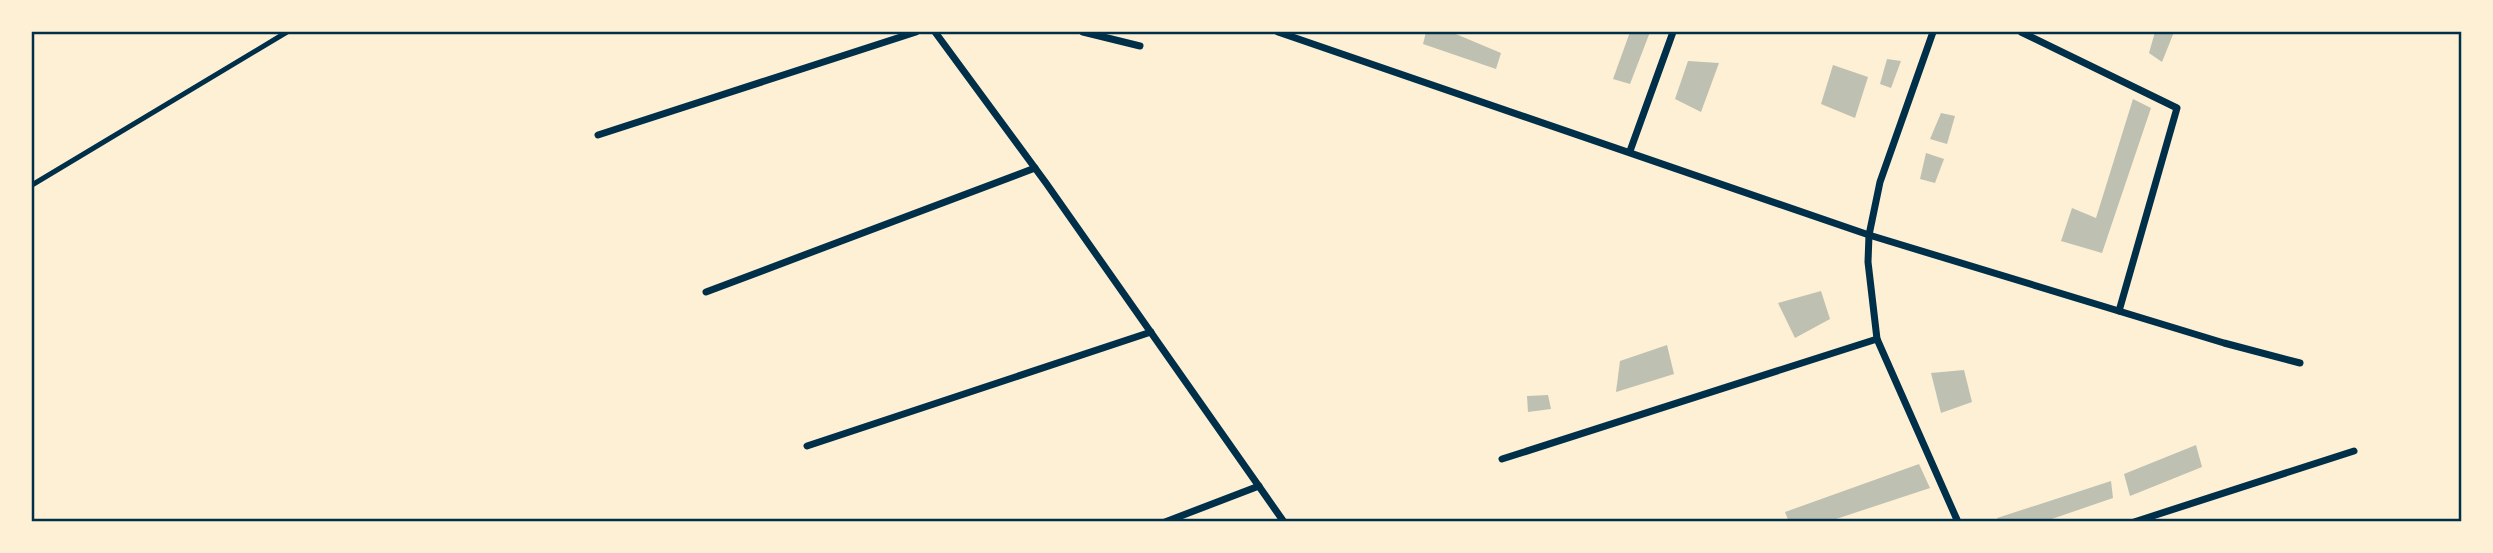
<svg xmlns="http://www.w3.org/2000/svg" width="2493" height="553" font-family="Signika,sans-serif">
	<rect width="100%" height="100%" fill="#fdf0d5"/>
	<g fill="#bec0b2">
		<path d="M 1426,32 L 1451,32 L 1501,53 L 1496,69 L 1423,44 Z"/>
		<path d="M 1630,32 L 1650,32 L 1630,84 L 1613,79 Z"/>
		<path d="M 2155,32 L 2174,32 L 2162,62 L 2149,53 Z"/>
		<path d="M 1887,59 L 1901,61 L 1891,88 L 1880,84 Z"/>
		<path d="M 1688,61 L 1719,63 L 1701,112 L 1675,99 Z"/>
		<path d="M 1833,65 L 1868,77 L 1855,118 L 1821,104 Z"/>
		<path d="M 2133,99 L 2151,108 L 2102,253 L 2061,241 L 2072,208 L 2096,218 Z"/>
		<path d="M 1941,113 L 1955,116 L 1947,144 L 1930,139 Z"/>
		<path d="M 1926,153 L 1944,159 L 1935,183 L 1920,179 Z"/>
		<path d="M 1821,291 L 1830,319 L 1795,338 L 1778,303 Z"/>
		<path d="M 1667,345 L 1674,374 L 1616,392 L 1620,361 Z"/>
		<path d="M 1964,370 L 1972,402 L 1941,413 L 1931,373 Z"/>
		<path d="M 1548,395 L 1551,409 L 1528,412 L 1527,396 Z"/>
		<path d="M 2196,445 L 2202,467 L 2130,496 L 2124,474 Z"/>
		<path d="M 1919,464 L 1930,488 L 1827,522 L 1789,522 L 1785,512 Z"/>
		<path d="M 2111,481 L 2113,498 L 2043,522 L 1999,522 L 1997,518 Z"/>
	</g>
	<g fill="none" stroke-linecap="round" stroke-linejoin="round">
		<path stroke="#003049" stroke-width="5" d="M 32,185 L 287,32"/>
		<g stroke="#003049" stroke-width="7">
			<path d="M 935,32 L 1046,183 L 1284,522"/>
			<path d="M 1083,32 L 1140,46"/>
			<path d="M 1278,32 L 1869,235 L 2224,343 L 2300,363"/>
			<path d="M 1933,32 L 1880,182 L 1869,235 L 1868,262 L 1877,339 L 1958,522"/>
			<path d="M 2021,32 L 2177,108 L 2119,311"/>
			<path d="M 598,135 L 916,32"/>
			<path d="M 1630,151 L 1673,32"/>
			<path d="M 706,292 L 1035,168"/>
			<path d="M 807,446 L 1151,332"/>
			<path d="M 1502,459 L 1877,339"/>
			<path d="M 1165,522 L 1259,486"/>
			<path d="M 2134,522 L 2354,451"/>
		</g>
	</g>
	<rect width="2493" height="553" fill="none" stroke="#fdf0d5" stroke-width="66"/>
	<rect x="33" y="33" width="2427" height="487" fill="none" stroke="#003049" stroke-width="2.5"/>
</svg>
